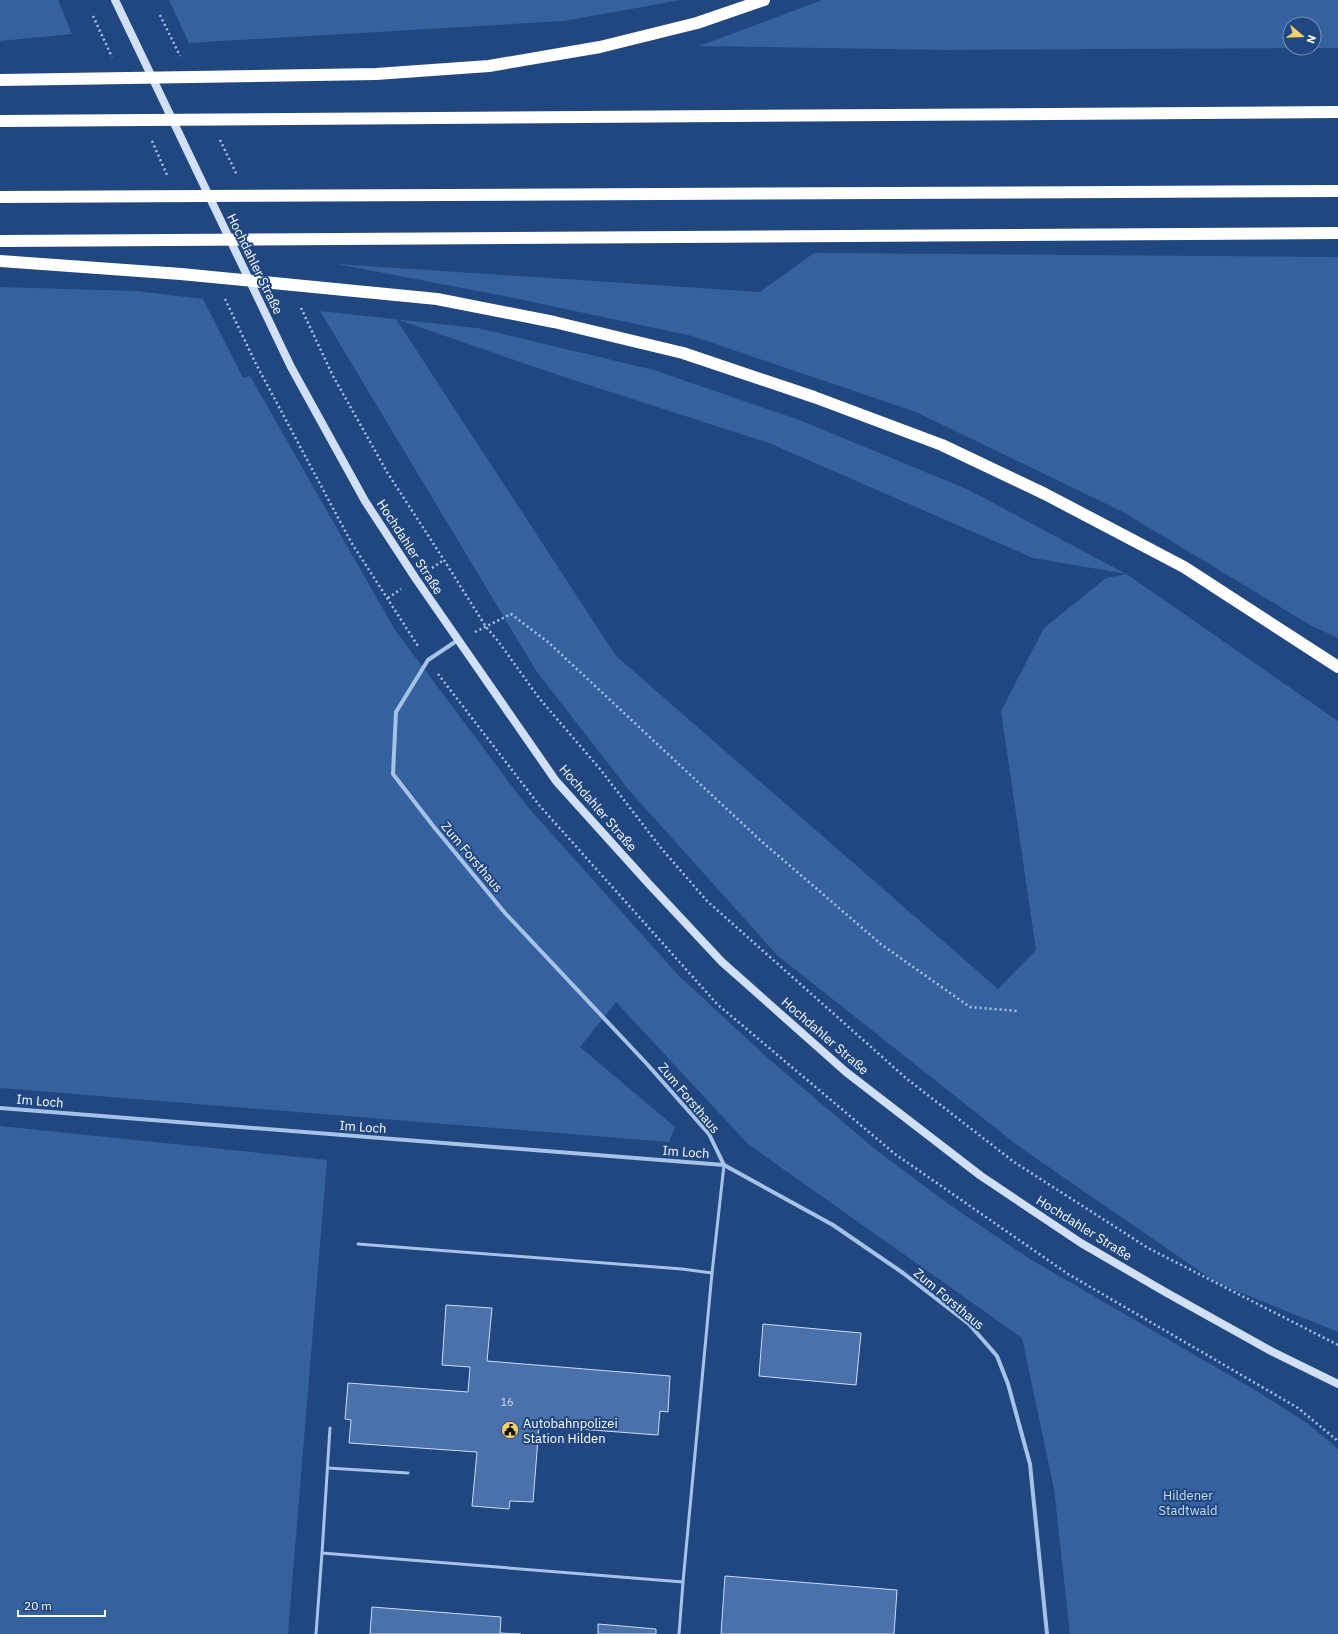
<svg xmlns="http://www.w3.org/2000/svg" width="1338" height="1634" font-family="'IBM Plex Sans',sans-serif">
	<rect width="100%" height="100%" fill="#214780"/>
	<g fill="#35619e" fill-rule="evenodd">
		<path d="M 0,0 L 58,0 L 72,34 L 0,41 Z"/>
		<path d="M 169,0 L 681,0 L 564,21 L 189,43 Z"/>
		<path d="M 822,0 L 1338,0 L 1338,48 L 1314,48 L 1314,24 L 1290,24 L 1290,48 L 1302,48 L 947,50 L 699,46 Z"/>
		<path d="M 814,253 L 1338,257 L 1338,638 L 1310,625 L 1123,512 L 916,412 L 692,336 L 504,296 L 337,264 L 760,292 Z"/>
		<path d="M 0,287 L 136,291 L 203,299 L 243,378 L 250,376 L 395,630 L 526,805 L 679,976 L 770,1060 L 876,1150 L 950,1205 L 1030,1259 L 1260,1393 L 1307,1423 L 1338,1449 L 1338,1634 L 1070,1634 L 1054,1489 L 1022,1338 L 748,1144 L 616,1002 L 580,1047 L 675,1127 L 669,1142 L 0,1088 Z"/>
		<path d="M 320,311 L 477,328 L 654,370 L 802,421 L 969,490 L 1128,575 L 1338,721 L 1338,1332 L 1217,1283 L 1021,1148 L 778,956 L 628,789 L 537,672 ZM 396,319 L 558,375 L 769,443 L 1033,558 L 1127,574 L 1106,578 L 1044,628 L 1001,711 L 1036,950 L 998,989 L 616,656 Z"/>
		<path d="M 0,1126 L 327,1160 L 288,1634 L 0,1634 Z"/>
	</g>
	<g fill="#4a71a9" stroke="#cbddf6">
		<path d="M 446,1305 L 492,1308 L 487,1361 L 670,1376 L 668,1412 L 660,1411 L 658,1435 L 539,1426 L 533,1502 L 510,1501 L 509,1509 L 472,1506 L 477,1452 L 349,1443 L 351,1420 L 345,1419 L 348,1383 L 468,1392 L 470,1367 L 442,1365 Z"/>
		<path d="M 763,1324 L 861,1333 L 856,1385 L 759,1376 Z"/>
		<path d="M 725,1576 L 897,1590 L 894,1634 L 721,1634 Z"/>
		<path d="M 372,1607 L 501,1617 L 500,1633 L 521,1634 L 370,1634 Z"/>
		<path d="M 598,1624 L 656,1629 L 656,1634 L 598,1634 Z"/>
	</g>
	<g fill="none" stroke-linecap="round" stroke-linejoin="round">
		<g stroke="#a7c2e7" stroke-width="2.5" stroke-dasharray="2 3" stroke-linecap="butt">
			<path d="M 160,15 L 180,56"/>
			<path d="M 93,16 L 112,57"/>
			<path d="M 220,140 L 237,175"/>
			<path d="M 152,141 L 167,175"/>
			<path d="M 225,299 L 256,364 L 351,542 L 418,646"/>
			<path d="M 301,308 L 333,376 L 387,472 L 444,560 L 486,627 L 498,641 L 539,698 L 600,769 L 661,848 L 707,901 L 907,1079 L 1014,1162 L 1148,1248 L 1338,1345"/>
			<path d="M 432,568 L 444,560"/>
			<path d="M 388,598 L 401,589"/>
			<path d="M 475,632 L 511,614 L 548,642 L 760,840 L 882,945 L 970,1007 L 1018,1011"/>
			<path d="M 438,674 L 539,805 L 717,1004 L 895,1154 L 1068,1274 L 1298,1408 L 1338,1441"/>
		</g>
		<g stroke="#a7c2e7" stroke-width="3">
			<path d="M 358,1244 L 682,1269 L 712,1273 L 724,1165"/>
			<path d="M 330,1428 L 322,1553 L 683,1582 L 712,1273"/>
			<path d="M 328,1468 L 408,1473"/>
			<path d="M 316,1634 L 322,1553"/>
			<path d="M 679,1634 L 683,1582"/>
		</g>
		<g stroke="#a7c2e7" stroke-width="4">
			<path d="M 458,640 L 428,660 L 396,712 L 393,774 L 434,827 L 505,913 L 647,1064 L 709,1134 L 724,1165 L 833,1225 L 903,1273 L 969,1324 L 997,1356 L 1008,1384 L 1030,1464 L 1047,1634"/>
			<path d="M 0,1108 L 724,1165"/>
		</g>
		<path stroke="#d1e0f6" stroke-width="8" d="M 115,0 L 291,367 L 365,501 L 416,579 L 556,781 L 648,883 L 722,962 L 846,1072 L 981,1176 L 1081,1243 L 1167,1293 L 1271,1351 L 1338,1384"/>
		<g stroke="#fff" stroke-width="12">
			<path d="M 0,80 L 376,74 L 489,66 L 600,47 L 697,23 L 764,0"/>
			<path d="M 0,121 L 1338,112"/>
			<path d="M 0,197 L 1338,191"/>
			<path d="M 0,241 L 1338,233"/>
			<path d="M 0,261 L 181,274 L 437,299 L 554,322 L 683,353 L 814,397 L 942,445 L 1045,494 L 1184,567 L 1338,667"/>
		</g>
	</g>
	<defs>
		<symbol id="civic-disc" viewBox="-11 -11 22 22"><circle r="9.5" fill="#f4d069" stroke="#214780"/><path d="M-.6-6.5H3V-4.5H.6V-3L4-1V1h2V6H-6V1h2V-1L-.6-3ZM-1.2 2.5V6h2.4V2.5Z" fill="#111"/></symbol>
	</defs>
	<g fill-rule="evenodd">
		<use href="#civic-disc" x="500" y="1420" width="20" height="20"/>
	</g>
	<g text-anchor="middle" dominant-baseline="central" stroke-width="4" stroke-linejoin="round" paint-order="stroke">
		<g font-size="11" fill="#d2dcea">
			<text x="507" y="1402">16</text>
		</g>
		<g font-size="13" fill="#fff" stroke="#214780">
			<text transform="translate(255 264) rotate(64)">Hochdahler Straße</text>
			<text transform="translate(410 547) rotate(57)">Hochdahler Straße</text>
			<text transform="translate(598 808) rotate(49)">Hochdahler Straße</text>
			<text transform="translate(472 857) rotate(50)">Zum Forsthaus</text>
			<text transform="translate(825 1036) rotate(41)">Hochdahler Straße</text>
			<text transform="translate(689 1098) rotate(50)">Zum Forsthaus</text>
			<text transform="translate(40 1101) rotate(5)">Im Loch</text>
			<text transform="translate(363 1127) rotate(4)">Im Loch</text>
			<text transform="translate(686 1152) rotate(4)">Im Loch</text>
			<text transform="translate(1084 1228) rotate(32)">Hochdahler Straße</text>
			<text transform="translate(949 1299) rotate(40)">Zum Forsthaus</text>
		</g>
		<g font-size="13" fill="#fff" stroke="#214780" text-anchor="start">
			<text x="523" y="1423">Autobahnpolizei<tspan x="523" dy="15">Station Hilden</tspan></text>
		</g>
		<g font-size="13" fill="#cbddf6" stroke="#214780">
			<text x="1188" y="1495">Hildener<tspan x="1188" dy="15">Stadtwald</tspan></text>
		</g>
	</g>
	<g transform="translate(1302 36) rotate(109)"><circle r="19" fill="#214780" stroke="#7a91b3"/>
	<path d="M0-3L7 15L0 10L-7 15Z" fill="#f4d069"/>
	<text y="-6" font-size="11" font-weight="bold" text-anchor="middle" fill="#ffffff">N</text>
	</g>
	<path d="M18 1610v6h87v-6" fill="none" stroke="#ffffff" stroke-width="2"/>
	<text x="24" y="1610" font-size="12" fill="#ffffff" stroke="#214780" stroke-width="3" paint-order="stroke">20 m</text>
</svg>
